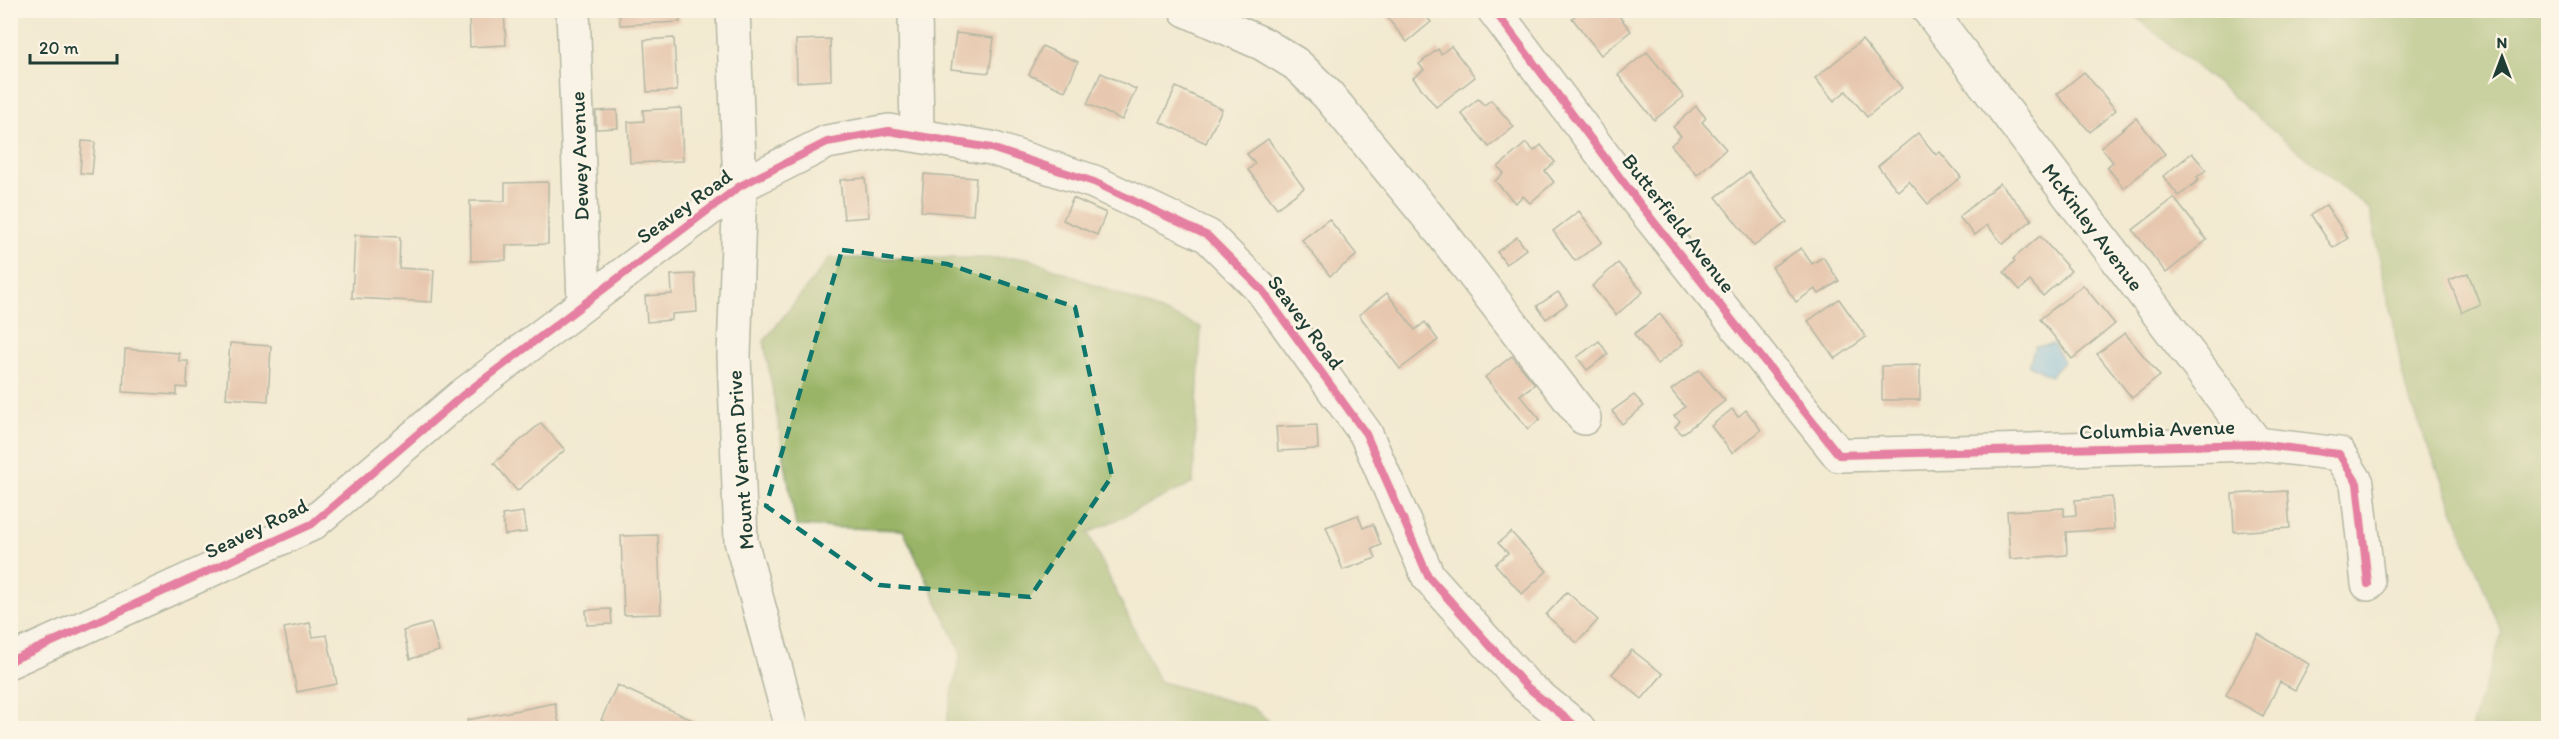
<svg xmlns="http://www.w3.org/2000/svg" width="2559" height="739" font-family="Itim,sans-serif">
	<rect width="100%" height="100%" fill="#fcf5e5"/>
	<filter id="ink" filterUnits="userSpaceOnUse"><feTurbulence type="fractalNoise" baseFrequency=".0167" numOctaves="2"/><feDisplacementMap in="SourceGraphic" scale="12" xChannelSelector="R" yChannelSelector="G"/><feConvolveMatrix kernelMatrix="1 2 1 2 8 2 1 2 1" color-interpolation-filters="sRGB"/></filter>
	<filter id="wash" filterUnits="userSpaceOnUse"><feTurbulence type="fractalNoise" baseFrequency=".008" numOctaves="4" result="noise"/><feDisplacementMap in="SourceGraphic" scale="24" xChannelSelector="R" yChannelSelector="G"/><feGaussianBlur stdDeviation="1.35" result="paint"/><feColorMatrix in="noise" values="0 0 0 0 0 0 0 0 0 0 0 0 0 0 0 0 0 1.4 0 .05"/><feComposite in="paint" operator="in"/></filter>
	<g filter="url(#wash)">
		<rect width="100%" height="100%" fill="#f3ead1"/>
		<g fill="#99b466" stroke="#5c784d" stroke-width="1.5">
			<path d="M 2129,11 L 2548,11 L 2548,728 L 2471,728 L 2502,634 L 2406,389 L 2370,210 Z"/>
			<path d="M 830,258 L 1027,258 L 1201,327 L 1193,483 L 1088,533 L 1159,681 L 1253,708 L 1277,728 L 945,728 L 961,652 L 903,530 L 796,526 L 764,341 Z"/>
		</g>
		<path fill="#6bb4e3" stroke="#45788c" stroke-width="1.5" d="M 2054,344 L 2063,362 L 2050,376 L 2029,365 L 2035,346 Z"/>
		<g id="blocks">
			<g fill="#d99d84">
				<path d="M 469,10 L 504,10 L 506,45 L 470,47 Z"/>
				<path d="M 619,10 L 679,10 L 680,22 L 620,25 Z"/>
				<path d="M 791,10 L 829,10 L 829,14 L 792,14 Z"/>
				<path d="M 1391,10 L 1421,10 L 1431,22 L 1407,42 L 1385,15 Z"/>
				<path d="M 1582,10 L 1614,10 L 1631,31 L 1601,55 L 1572,18 Z"/>
				<path d="M 956,33 L 994,38 L 989,73 L 951,69 Z"/>
				<path d="M 674,38 L 677,91 L 647,92 L 644,40 Z"/>
				<path d="M 830,39 L 831,80 L 797,82 L 796,40 Z"/>
				<path d="M 1862,40 L 1902,88 L 1867,117 L 1846,91 L 1834,101 L 1815,78 Z"/>
				<path d="M 1042,46 L 1078,62 L 1065,91 L 1029,75 Z"/>
				<path d="M 1451,46 L 1475,77 L 1436,107 L 1413,78 L 1424,70 L 1419,64 L 1438,49 L 1441,54 Z"/>
				<path d="M 1647,52 L 1684,97 L 1654,120 L 1618,75 Z"/>
				<path d="M 2084,72 L 2116,110 L 2090,132 L 2057,94 Z"/>
				<path d="M 1101,73 L 1136,89 L 1122,120 L 1087,104 Z"/>
				<path d="M 1176,87 L 1222,109 L 1206,143 L 1160,122 Z"/>
				<path d="M 1478,99 L 1484,105 L 1491,100 L 1514,127 L 1489,147 L 1461,113 Z"/>
				<path d="M 1696,106 L 1706,118 L 1702,122 L 1726,149 L 1697,175 L 1671,145 L 1681,136 L 1673,127 Z"/>
				<path d="M 681,108 L 683,161 L 630,163 L 628,122 L 644,121 L 643,110 Z"/>
				<path d="M 617,110 L 618,128 L 596,129 L 596,111 Z"/>
				<path d="M 2136,118 L 2165,154 L 2124,188 L 2107,167 L 2113,162 L 2101,147 Z"/>
				<path d="M 1918,133 L 1936,155 L 1940,152 L 1961,177 L 1928,204 L 1909,181 L 1898,191 L 1878,166 Z"/>
				<path d="M 1268,139 L 1304,188 L 1277,208 L 1248,170 L 1255,164 L 1247,154 Z"/>
				<path d="M 82,141 L 95,142 L 92,174 L 80,173 Z"/>
				<path d="M 1526,143 L 1534,151 L 1541,145 L 1555,162 L 1545,171 L 1554,182 L 1530,203 L 1523,196 L 1515,203 L 1495,181 L 1504,173 L 1498,167 Z"/>
				<path d="M 2192,153 L 2206,170 L 2197,177 L 2199,180 L 2179,196 L 2163,176 Z"/>
				<path d="M 1749,172 L 1787,222 L 1754,246 L 1716,197 Z"/>
				<path d="M 924,174 L 976,178 L 973,215 L 921,211 Z"/>
				<path d="M 865,178 L 869,217 L 844,219 L 840,180 Z"/>
				<path d="M 548,182 L 548,244 L 506,245 L 506,260 L 471,261 L 470,201 L 505,201 L 505,183 Z"/>
				<path d="M 2000,183 L 2032,220 L 2003,244 L 1987,225 L 1975,235 L 1959,217 Z"/>
				<path d="M 1073,198 L 1106,213 L 1097,235 L 1063,220 Z"/>
				<path d="M 2174,198 L 2207,240 L 2166,273 L 2133,230 Z"/>
				<path d="M 2326,205 L 2348,238 L 2333,248 L 2311,215 Z"/>
				<path d="M 1579,211 L 1602,242 L 1575,261 L 1553,231 Z"/>
				<path d="M 1329,219 L 1357,255 L 1330,276 L 1302,240 Z"/>
				<path d="M 355,235 L 400,237 L 399,268 L 434,270 L 432,302 L 352,298 Z"/>
				<path d="M 2040,236 L 2071,271 L 2043,296 L 2030,281 L 2020,290 L 2004,272 L 2015,261 L 2013,259 Z"/>
				<path d="M 1517,237 L 1526,249 L 1506,264 L 1497,252 Z"/>
				<path d="M 1801,248 L 1812,264 L 1823,257 L 1839,281 L 1819,294 L 1815,289 L 1796,302 L 1772,267 Z"/>
				<path d="M 1618,263 L 1643,292 L 1616,315 L 1592,286 Z"/>
				<path d="M 2468,273 L 2480,304 L 2462,312 L 2449,280 Z"/>
				<path d="M 695,274 L 697,312 L 672,314 L 672,320 L 647,322 L 645,296 L 672,294 L 671,275 Z"/>
				<path d="M 2083,285 L 2115,324 L 2072,359 L 2040,319 Z"/>
				<path d="M 1558,292 L 1567,304 L 1546,319 L 1537,306 Z"/>
				<path d="M 1387,293 L 1415,330 L 1425,322 L 1438,340 L 1400,369 L 1359,315 Z"/>
				<path d="M 1839,299 L 1866,337 L 1835,359 L 1808,321 Z"/>
				<path d="M 1660,314 L 1683,344 L 1657,364 L 1634,334 Z"/>
				<path d="M 2125,333 L 2160,376 L 2132,398 L 2097,354 Z"/>
				<path d="M 1599,341 L 1608,354 L 1587,370 L 1577,357 Z"/>
				<path d="M 230,343 L 271,346 L 268,401 L 226,398 Z"/>
				<path d="M 125,349 L 179,353 L 179,361 L 188,361 L 187,388 L 177,387 L 177,395 L 123,392 Z"/>
				<path d="M 1512,356 L 1535,384 L 1520,395 L 1540,419 L 1528,429 L 1485,377 Z"/>
				<path d="M 1920,365 L 1920,400 L 1882,400 L 1882,366 Z"/>
				<path d="M 1699,370 L 1725,401 L 1682,434 L 1675,427 L 1680,421 L 1674,416 L 1685,407 L 1671,390 Z"/>
				<path d="M 1634,395 L 1644,406 L 1622,424 L 1612,411 Z"/>
				<path d="M 1732,409 L 1738,417 L 1746,410 L 1761,430 L 1732,453 L 1711,426 Z"/>
				<path d="M 541,423 L 565,450 L 517,491 L 494,463 Z"/>
				<path d="M 1317,425 L 1318,449 L 1278,451 L 1276,427 Z"/>
				<path d="M 2287,491 L 2290,528 L 2234,532 L 2232,494 Z"/>
				<path d="M 2112,497 L 2114,529 L 2066,532 L 2067,555 L 2010,559 L 2007,511 L 2064,508 L 2064,516 L 2076,515 L 2075,500 Z"/>
				<path d="M 523,512 L 526,532 L 505,535 L 502,515 Z"/>
				<path d="M 1358,515 L 1363,528 L 1373,524 L 1381,545 L 1372,549 L 1376,558 L 1343,570 L 1326,527 Z"/>
				<path d="M 1511,532 L 1547,571 L 1522,594 L 1495,564 L 1508,553 L 1498,543 Z"/>
				<path d="M 658,535 L 661,614 L 624,615 L 621,536 Z"/>
				<path d="M 1567,592 L 1598,620 L 1577,643 L 1546,615 Z"/>
				<path d="M 611,609 L 612,624 L 587,625 L 586,610 Z"/>
				<path d="M 310,623 L 313,637 L 327,635 L 337,684 L 297,692 L 284,628 Z"/>
				<path d="M 431,623 L 439,651 L 410,659 L 403,631 Z"/>
				<path d="M 2258,634 L 2309,664 L 2295,690 L 2280,682 L 2263,716 L 2226,695 Z"/>
				<path d="M 1632,650 L 1663,674 L 1642,699 L 1612,674 Z"/>
				<path d="M 617,685 L 697,722 L 694,728 L 619,728 L 601,720 Z"/>
				<path d="M 555,703 L 560,728 L 469,728 L 467,720 Z"/>
			</g>
		</g>
	</g>
	<g filter="url(#ink)">
		<use href="#blocks" fill-opacity="0" stroke="#697a6b" stroke-width="1.5"/>
		<g fill="none" stroke-linecap="round" stroke-linejoin="round">
			<defs>
				<g id="street">
					<path d="M 573,10 L 584,302"/>
					<path d="M 733,10 L 740,186 L 734,356 L 741,541 L 792,728"/>
					<path d="M 915,10 L 917,135"/>
					<path d="M 1186,10 L 1263,44 L 1296,64 L 1328,95 L 1441,232 L 1584,418"/>
					<path d="M 1494,10 L 1639,203 L 1839,455 L 2257,444 L 2339,454 L 2357,483 L 2368,584"/>
					<path d="M 1929,10 L 2257,444"/>
					<path d="M 10,661 L 312,524 L 462,396 L 740,186 L 827,142 L 889,131 L 991,148 L 1094,182 L 1208,236 L 1262,290 L 1366,434 L 1428,576 L 1526,686 L 1578,728"/>
				</g>
			</defs>
			<use href="#street" stroke="#697a6b" stroke-width="36"/>
			<use href="#street" stroke="#fff" stroke-width="33"/>
			<defs>
				<g id="cycleway">
					<path d="M 1494,10 L 1639,203 L 1839,455 L 2257,444 L 2339,454 L 2357,483 L 2368,584"/>
					<path d="M 10,661 L 312,524 L 462,396 L 740,186 L 827,142 L 889,131 L 991,148 L 1094,182 L 1208,236 L 1262,290 L 1366,434 L 1428,576 L 1526,686 L 1578,728"/>
				</g>
			</defs>
			<use href="#cycleway" stroke="#fcf5e5" stroke-width="11"/>
			<use href="#cycleway" stroke="#d6006c" stroke-width="8"/>
		</g>
	</g>
	<path d="M0 0H2559V739H0ZM 842,250 L 947,264 L 1075,307 L 1112,476 L 1030,597 L 879,585 L 766,506 Z" fill="#f3ead1" fill-opacity=".55" fill-rule="evenodd"/>
	<path fill="none" stroke="#0f766e" stroke-width="4.5" stroke-dasharray="12 8" stroke-linejoin="round" d="M 842,250 L 947,264 L 1075,307 L 1112,476 L 1030,597 L 879,585 L 766,506 Z"/>
	<g text-anchor="middle" dominant-baseline="central" stroke-width="5" stroke-linejoin="round" paint-order="stroke">
		<g font-size="21" fill="#1f3d34" stroke="#fcf5e5">
			<text transform="translate(579 156) rotate(-92)">Dewey Avenue</text>
			<text transform="translate(684 206) rotate(-36)">Seavey Road</text>
			<text transform="translate(1679 223) rotate(52)">Butterfield Avenue</text>
			<text transform="translate(2093 227) rotate(53)">McKinley Avenue</text>
			<text transform="translate(1306 322) rotate(53)">Seavey Road</text>
			<text transform="translate(2157 429) rotate(-2)">Columbia Avenue</text>
			<text transform="translate(740 460) rotate(-94)">Mount Vernon Drive</text>
			<text transform="translate(256 528) rotate(-26)">Seavey Road</text>
		</g>
	</g>
	<rect width="2559" height="739" fill="none" stroke="#fcf5e5" stroke-width="36"/>
	<g transform="translate(2502 57)" stroke="#fcf5e5" stroke-width="4.5" paint-order="stroke">
	<path d="M0-4.5L10 22L0 15L-10 22Z" fill="#1f3d34"/>
	<text y="-9" font-size="16" font-weight="bold" text-anchor="middle" fill="#1f3d34">N</text>
	</g>
	<path d="M30 54v9h87v-9" fill="none" stroke="#1f3d34" stroke-width="3"/>
	<text x="39" y="54" font-size="18" fill="#1f3d34" stroke="#fcf5e5" stroke-width="4.5" paint-order="stroke">20 m</text>
</svg>
